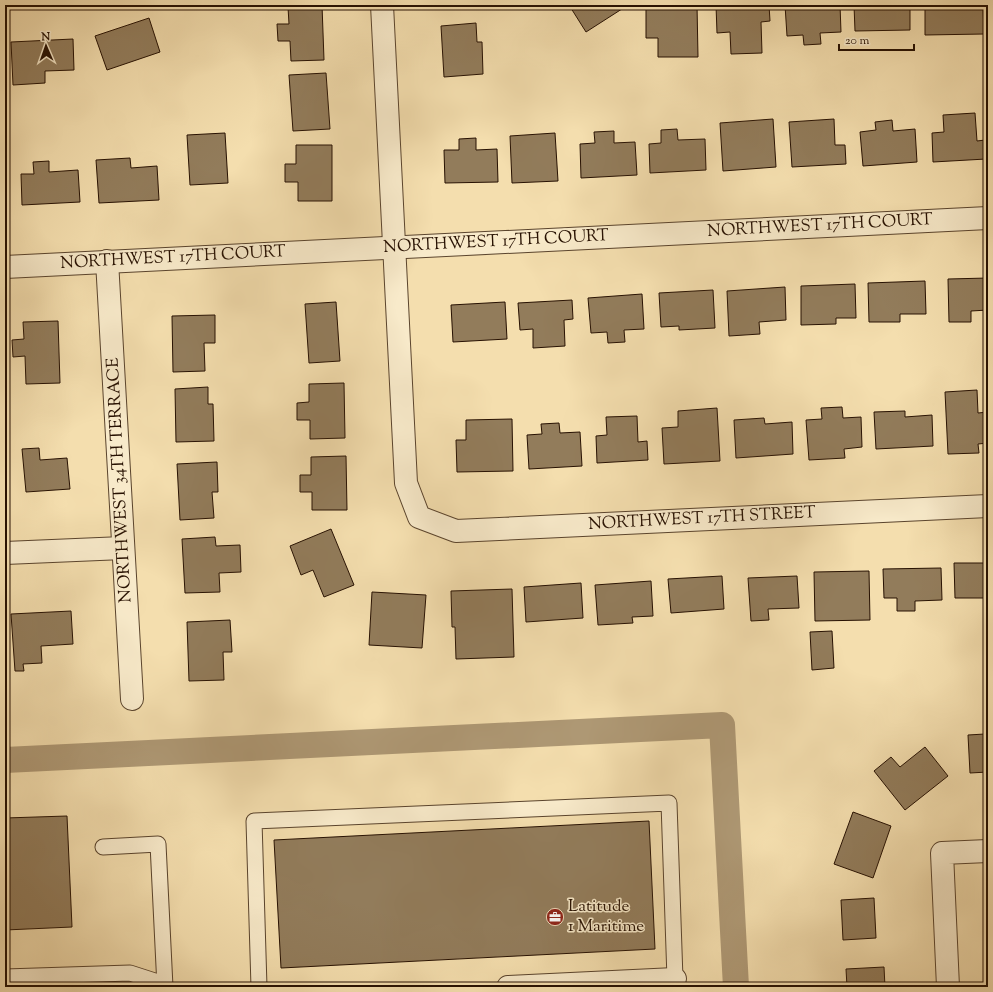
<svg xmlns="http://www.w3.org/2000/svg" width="993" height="992" font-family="'Sorts Mill Goudy',serif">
	<rect width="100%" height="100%" fill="#f4deae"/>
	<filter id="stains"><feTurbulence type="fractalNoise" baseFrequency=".005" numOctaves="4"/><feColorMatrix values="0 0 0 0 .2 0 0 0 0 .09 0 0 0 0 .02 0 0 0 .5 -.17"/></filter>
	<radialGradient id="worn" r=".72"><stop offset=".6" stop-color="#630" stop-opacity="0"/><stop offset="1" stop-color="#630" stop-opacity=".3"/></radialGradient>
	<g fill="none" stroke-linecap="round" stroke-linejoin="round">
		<path stroke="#ae9874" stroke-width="26" d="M 5,760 L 722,725 L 736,987"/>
	</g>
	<g fill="#927c5b" stroke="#271102">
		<path d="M 322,5 L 324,60 L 291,61 L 290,41 L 278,41 L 277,24 L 289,24 L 288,7 Z"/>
		<path d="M 569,5 L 624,5 L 625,7 L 586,32 Z"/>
		<path d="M 697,5 L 698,57 L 658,57 L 658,38 L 646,38 L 646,6 Z"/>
		<path d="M 716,5 L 769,5 L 770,21 L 761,22 L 762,53 L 731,54 L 730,32 L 717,33 Z"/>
		<path d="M 785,5 L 840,5 L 841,32 L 820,33 L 821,44 L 804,45 L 803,35 L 787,36 Z"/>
		<path d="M 854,5 L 910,5 L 910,30 L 855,31 Z"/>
		<path d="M 925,5 L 983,5 L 984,34 L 925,35 Z"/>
		<path d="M 149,18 L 160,52 L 107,70 L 95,36 Z"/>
		<path d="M 476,23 L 477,42 L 482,42 L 483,74 L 444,77 L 441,26 Z"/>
		<path d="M 73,39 L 74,70 L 45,71 L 45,83 L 13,85 L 11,42 Z"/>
		<path d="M 326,73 L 330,129 L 293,131 L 289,75 Z"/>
		<path d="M 975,113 L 977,141 L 985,140 L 986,159 L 933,162 L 932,133 L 944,132 L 943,115 Z"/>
		<path d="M 773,119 L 776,167 L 723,171 L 720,123 Z"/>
		<path d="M 834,119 L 835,145 L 845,145 L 846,164 L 792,167 L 789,122 Z"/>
		<path d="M 892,120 L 893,131 L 915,129 L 917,162 L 863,166 L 860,132 L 876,130 L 875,122 Z"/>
		<path d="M 677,129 L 678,140 L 705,139 L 706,170 L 650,173 L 649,144 L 661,143 L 661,130 Z"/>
		<path d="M 614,131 L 614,143 L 635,142 L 637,175 L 581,178 L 580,144 L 595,143 L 594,132 Z"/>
		<path d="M 225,133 L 228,183 L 190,185 L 187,135 Z"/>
		<path d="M 555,133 L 558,181 L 512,183 L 510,136 Z"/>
		<path d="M 476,138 L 476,150 L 497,149 L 498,182 L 445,183 L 444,150 L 459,150 L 459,139 Z"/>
		<path d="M 296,145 L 332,145 L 332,201 L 298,201 L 298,182 L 285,182 L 285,164 L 296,164 Z"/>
		<path d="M 130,158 L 131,168 L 157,166 L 159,200 L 99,203 L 96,160 Z"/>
		<path d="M 49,161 L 49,172 L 78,170 L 80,202 L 22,205 L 21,174 L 34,174 L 33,162 Z"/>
		<path d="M 988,278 L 988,310 L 971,311 L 971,322 L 949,322 L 948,279 Z"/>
		<path d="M 925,281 L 926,314 L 900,314 L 900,322 L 869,322 L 868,283 Z"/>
		<path d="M 855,284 L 856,318 L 836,318 L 836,324 L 801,325 L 801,286 Z"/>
		<path d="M 785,287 L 786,320 L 759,322 L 760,334 L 729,336 L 727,291 Z"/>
		<path d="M 713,290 L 715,328 L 679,330 L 679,326 L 661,327 L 659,293 Z"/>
		<path d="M 642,294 L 644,329 L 624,330 L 625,342 L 608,343 L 607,332 L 591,333 L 588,298 Z"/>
		<path d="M 572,300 L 573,319 L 564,320 L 565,346 L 533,348 L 533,329 L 520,330 L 518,303 Z"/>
		<path d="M 336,302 L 340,361 L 309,363 L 305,304 Z"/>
		<path d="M 505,302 L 507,339 L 453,342 L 451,305 Z"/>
		<path d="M 215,315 L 215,343 L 204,343 L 205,371 L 173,372 L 172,316 Z"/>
		<path d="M 58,321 L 60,383 L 26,384 L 25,356 L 13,357 L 12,340 L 24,339 L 23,322 Z"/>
		<path d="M 344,383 L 345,438 L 310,439 L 310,420 L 297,420 L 297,403 L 309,402 L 309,384 Z"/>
		<path d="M 208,387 L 208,404 L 213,404 L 214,441 L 176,442 L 175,389 Z"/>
		<path d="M 977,390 L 978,413 L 988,412 L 988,443 L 978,444 L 979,453 L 948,454 L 945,392 Z"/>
		<path d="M 842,407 L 843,418 L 861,417 L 862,447 L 844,449 L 845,458 L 809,460 L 806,420 L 822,419 L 821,408 Z"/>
		<path d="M 717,408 L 720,461 L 664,464 L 662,428 L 678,427 L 678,411 Z"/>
		<path d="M 905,411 L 905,417 L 932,415 L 933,446 L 876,449 L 874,412 Z"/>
		<path d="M 637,416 L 638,442 L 647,441 L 648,460 L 597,463 L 596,436 L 607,435 L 606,417 Z"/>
		<path d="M 764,418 L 765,424 L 792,422 L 793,454 L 736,458 L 734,420 Z"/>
		<path d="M 512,419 L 513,471 L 457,472 L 456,440 L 466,440 L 466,420 Z"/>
		<path d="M 559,423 L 560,433 L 580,432 L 582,466 L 529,469 L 527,435 L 542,434 L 541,424 Z"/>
		<path d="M 39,448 L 40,460 L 67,458 L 70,489 L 26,492 L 22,449 Z"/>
		<path d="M 346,456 L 347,510 L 312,510 L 312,492 L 300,492 L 300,475 L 311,475 L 311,457 Z"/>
		<path d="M 217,462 L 218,492 L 212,492 L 214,518 L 180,520 L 177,464 Z"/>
		<path d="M 331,529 L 354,585 L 324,597 L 313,570 L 301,575 L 290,546 Z"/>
		<path d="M 215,537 L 216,546 L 240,545 L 241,572 L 219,573 L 220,592 L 185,593 L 182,539 Z"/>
		<path d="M 954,563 L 988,563 L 988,598 L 955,598 Z"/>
		<path d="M 941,568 L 942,600 L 915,601 L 915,611 L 897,611 L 897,598 L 884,598 L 883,569 Z"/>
		<path d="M 869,571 L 870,620 L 815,621 L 814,572 Z"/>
		<path d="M 722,576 L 724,609 L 671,613 L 668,579 Z"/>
		<path d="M 797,576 L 799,608 L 768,609 L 769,620 L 751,621 L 748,578 Z"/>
		<path d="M 651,581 L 653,616 L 632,617 L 633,623 L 598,625 L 595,585 Z"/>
		<path d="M 581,583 L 583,618 L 526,622 L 524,587 Z"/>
		<path d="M 512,589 L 514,657 L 456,659 L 455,627 L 452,627 L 451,591 Z"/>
		<path d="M 372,592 L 426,595 L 422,648 L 369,645 Z"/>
		<path d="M 71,611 L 73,644 L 41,646 L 42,663 L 23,664 L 24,671 L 15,671 L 11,614 Z"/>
		<path d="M 230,620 L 232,652 L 223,652 L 224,680 L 189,681 L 187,622 Z"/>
		<path d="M 832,631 L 834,668 L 812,670 L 810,632 Z"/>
		<path d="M 984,723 L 988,723 L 988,772 L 970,773 L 968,735 L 985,734 Z"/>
		<path d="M 925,747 L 948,776 L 905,810 L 874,771 L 891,757 L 900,767 Z"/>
		<path d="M 853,812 L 891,826 L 873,878 L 834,864 Z"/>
		<path d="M 67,816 L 72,927 L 5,930 L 5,818 Z"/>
		<path d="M 649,821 L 655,949 L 281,968 L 274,840 Z"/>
		<path d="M 874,898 L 876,938 L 843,940 L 841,900 Z"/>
		<path d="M 884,967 L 885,987 L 847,987 L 846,969 Z"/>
	</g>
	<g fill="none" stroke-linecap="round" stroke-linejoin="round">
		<defs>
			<g id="lane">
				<path d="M 103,847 L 158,844 L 165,987"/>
				<path d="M 5,977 L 130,973 L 164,984"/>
				<path d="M 259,987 L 254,821 L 669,803 L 675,979"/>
			</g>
			<g id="street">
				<path d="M 382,5 L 406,483 L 419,517 L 456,531 L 988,506"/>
				<path d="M 107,261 L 132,699"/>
				<path d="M 5,267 L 988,218"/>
				<path d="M 5,553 L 123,548"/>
				<path d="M 508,987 L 675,979"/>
				<path d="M 948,987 L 942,853 L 988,851"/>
			</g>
		</defs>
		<use href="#lane" stroke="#5a442d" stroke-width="17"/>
		<use href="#street" stroke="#5a442d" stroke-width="24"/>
		<use href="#lane" stroke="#f8eaca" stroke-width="15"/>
		<use href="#street" stroke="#f8eaca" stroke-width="22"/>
	</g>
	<defs>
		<symbol id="office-disc" viewBox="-11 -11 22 22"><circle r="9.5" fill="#8f2418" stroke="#f8eaca"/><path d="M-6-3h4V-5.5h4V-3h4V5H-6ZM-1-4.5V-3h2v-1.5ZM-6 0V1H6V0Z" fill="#fff"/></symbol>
	</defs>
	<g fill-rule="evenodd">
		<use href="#office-disc" x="545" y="907" width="20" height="20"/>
	</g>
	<g text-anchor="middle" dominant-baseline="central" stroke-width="3" stroke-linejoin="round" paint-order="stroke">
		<g font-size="17" fill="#271102" stroke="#f8eaca">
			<text transform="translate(820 226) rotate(-3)">NORTHWEST 17TH COURT</text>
			<text transform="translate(496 242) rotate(-3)">NORTHWEST 17TH COURT</text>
			<text transform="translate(173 258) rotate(-3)">NORTHWEST 17TH COURT</text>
			<text transform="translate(120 480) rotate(-93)">NORTHWEST 34TH TERRACE</text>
			<text transform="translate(702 519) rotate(-3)">NORTHWEST 17TH STREET</text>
		</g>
		<g font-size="17" fill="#271102" stroke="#f8eaca" text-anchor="start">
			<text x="568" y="907">Latitude<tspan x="568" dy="20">1 Maritime</tspan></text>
		</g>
	</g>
	<rect width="993" height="992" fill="none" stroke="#f4deae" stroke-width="20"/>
	<rect x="6" y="6" width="981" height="980" fill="none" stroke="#271102" stroke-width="2"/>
	<rect x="10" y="10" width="973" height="972" fill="none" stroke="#271102"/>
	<g transform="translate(46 46) rotate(358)" stroke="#f8eaca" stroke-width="3" paint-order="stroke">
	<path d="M0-3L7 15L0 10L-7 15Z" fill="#271102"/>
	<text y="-6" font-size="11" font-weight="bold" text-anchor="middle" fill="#271102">N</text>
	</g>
	<path d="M839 44v6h75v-6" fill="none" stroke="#271102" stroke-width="2"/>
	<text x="845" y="44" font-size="12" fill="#271102" stroke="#f8eaca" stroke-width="3" paint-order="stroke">20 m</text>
	<rect width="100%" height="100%" filter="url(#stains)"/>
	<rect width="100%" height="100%" fill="url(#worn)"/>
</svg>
